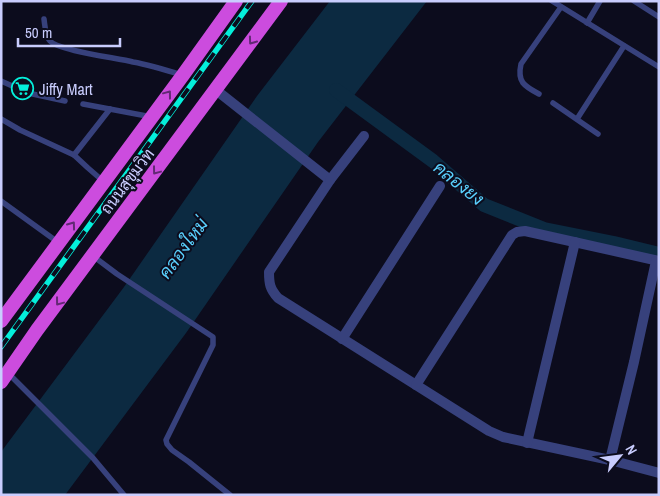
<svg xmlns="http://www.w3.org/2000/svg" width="660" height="496" font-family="'Archivo Narrow',Sarabun,sans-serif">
	<rect width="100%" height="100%" fill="#0c0c1d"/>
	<path fill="#0c2a41" d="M 330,1 L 427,1 L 318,142 L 186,333 L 65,495 L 1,495 L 1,452 L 124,287 L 257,96 Z"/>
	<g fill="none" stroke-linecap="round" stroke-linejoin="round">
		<path stroke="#0c2a41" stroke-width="14" d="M 336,90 L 433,161 L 484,205 L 544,229 L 614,243 L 659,254"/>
		<g stroke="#37417c" stroke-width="5.5">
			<path d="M 552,1 L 659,67"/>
			<path d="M 634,1 L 659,17"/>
			<path d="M 44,19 C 45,26 45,35 50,41 C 59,51 118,58 133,62 C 150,65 166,70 182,75"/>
			<path d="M 587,23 L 600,1"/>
			<path d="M 1,81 L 28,93 L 65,101"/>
			<path d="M 539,94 C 524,86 517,82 521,64 L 561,7"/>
			<path d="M 553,103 L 598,134"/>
			<path d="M 83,104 L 152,117"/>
			<path d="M 1,119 L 20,130 L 74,155 L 88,168 L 103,181"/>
			<path d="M 577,119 L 624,46"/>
			<path d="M 74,155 L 110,109"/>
			<path d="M 1,201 L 59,243"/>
			<path d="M 93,256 L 117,274 L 213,337 L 213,345 L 166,440 L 167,444 L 172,450 L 189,462 L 230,495"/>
			<path d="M 8,373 L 93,458 L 124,495"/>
		</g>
		<g stroke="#37417c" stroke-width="10">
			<path d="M 216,90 L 330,180 L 269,272 C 269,284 270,289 278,298 L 489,431 L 503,437 L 610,460 L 659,473"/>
			<path d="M 330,180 L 364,136"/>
			<path d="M 342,339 L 440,186"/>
			<path d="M 416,385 L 512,235 L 517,232 L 525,231 L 659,261"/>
			<path d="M 527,443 L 575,242"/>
			<path d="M 610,460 L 634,362 L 656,261"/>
		</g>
		<g stroke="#cc4cde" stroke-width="14">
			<path d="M 1,321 L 183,75 L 236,1"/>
			<path d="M 1,382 L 37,330 L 281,1"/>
		</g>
		<defs>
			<path id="rail" d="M 1,347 L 252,1"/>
		</defs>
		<use href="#rail" stroke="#04efdb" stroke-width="5.5"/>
		<use href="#rail" stroke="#0c0c1d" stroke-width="4" stroke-dasharray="11" stroke-linecap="butt"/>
	</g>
	<defs><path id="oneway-chevron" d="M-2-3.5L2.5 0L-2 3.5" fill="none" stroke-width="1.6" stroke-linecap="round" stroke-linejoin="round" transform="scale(1.25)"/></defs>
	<g stroke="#622974">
		<use href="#oneway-chevron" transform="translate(252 41) rotate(126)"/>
		<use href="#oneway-chevron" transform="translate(168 94) rotate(-53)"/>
		<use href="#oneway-chevron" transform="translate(156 171) rotate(127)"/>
		<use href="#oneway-chevron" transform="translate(72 225) rotate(-54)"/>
		<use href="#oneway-chevron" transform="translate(59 302) rotate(127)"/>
	</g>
	<defs>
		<symbol id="supermarket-ring" viewBox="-11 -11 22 22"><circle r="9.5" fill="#0c0c1d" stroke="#04efdb" stroke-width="1.5"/><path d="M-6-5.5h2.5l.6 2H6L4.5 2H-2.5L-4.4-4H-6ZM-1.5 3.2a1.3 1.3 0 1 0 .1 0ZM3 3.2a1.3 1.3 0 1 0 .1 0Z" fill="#04efdb"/></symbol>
	</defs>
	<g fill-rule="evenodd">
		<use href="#supermarket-ring" x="10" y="76" width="25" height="25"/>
	</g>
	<g text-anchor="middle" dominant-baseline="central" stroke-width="4" stroke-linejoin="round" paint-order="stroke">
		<g font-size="16" fill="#c9cdfe" stroke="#0c0c1d" text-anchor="start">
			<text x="39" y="89">Jiffy Mart</text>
		</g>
		<g font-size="16" fill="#c9cdfe" stroke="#0c0c1d">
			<text transform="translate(127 181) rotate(-53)">ถนนสุขุมวิท</text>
		</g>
		<g font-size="18" font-style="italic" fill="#59cffc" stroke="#0c0c1d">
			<text transform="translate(459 183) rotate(39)">คลองยง</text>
			<text transform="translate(183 248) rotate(-54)">คลองใหม่</text>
		</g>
	</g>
	<rect width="660" height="496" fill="none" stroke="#c9cdfe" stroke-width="5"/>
	<g transform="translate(620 456) rotate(61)" stroke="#0c0c1d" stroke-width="4" paint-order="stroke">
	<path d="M0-4L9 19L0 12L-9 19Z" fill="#c9cdfe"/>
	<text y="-8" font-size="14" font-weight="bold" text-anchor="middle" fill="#c9cdfe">N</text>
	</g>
	<path d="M18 38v8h102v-8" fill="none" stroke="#c9cdfe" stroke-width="2.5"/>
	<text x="25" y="38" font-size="15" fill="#c9cdfe" stroke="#0c0c1d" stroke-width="4" paint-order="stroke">50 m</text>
</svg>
